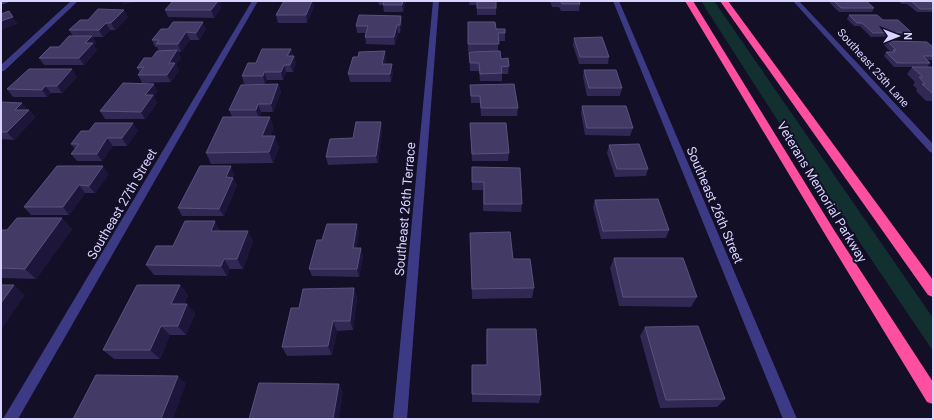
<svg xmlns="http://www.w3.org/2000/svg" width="934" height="420" font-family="Roboto,sans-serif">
	<rect width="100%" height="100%" fill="#130f26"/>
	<path fill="#12302f" d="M 701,1 L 714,1 L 933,318 L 933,351 L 776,118 Z"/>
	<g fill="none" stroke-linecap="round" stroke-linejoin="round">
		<g fill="#3d3a85" fill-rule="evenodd">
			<path d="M 1,1 L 11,1 L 1,5 Z"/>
			<path d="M 71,1 L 78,1 L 4,71 L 1,71 L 1,65 Z"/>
			<path d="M 252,1 L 258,1 L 18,419 L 3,419 Z"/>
			<path d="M 433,1 L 439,1 L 407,419 L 393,419 Z"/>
			<path d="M 613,1 L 619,1 L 797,419 L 783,419 Z"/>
			<path d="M 793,1 L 799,1 L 933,144 L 933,153 L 930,152 Z"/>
		</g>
		<g fill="#ff4fa3" fill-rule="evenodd">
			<path d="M 685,1 L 693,1 L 834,230 L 933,382 L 933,404 L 927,402 L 826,236 Z"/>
			<path d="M 720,1 L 728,1 L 933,280 L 933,297 L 928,295 Z"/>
		</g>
	</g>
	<g fill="#312854">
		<path d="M 195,1 L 222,1 L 219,4 L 221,8 L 214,18 L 168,17 L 165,10 Z"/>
		<path d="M 378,1 L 406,1 L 403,12 L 384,12 L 383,5 L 379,5 Z"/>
		<path d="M 470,1 L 496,1 L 496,15 L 477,15 L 477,5 L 469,5 Z"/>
		<path d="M 550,1 L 586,1 L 586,2 L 580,2 L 580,4 L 579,11 L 561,11 L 559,7 L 552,7 Z"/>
		<path d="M 831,1 L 866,1 L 874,8 L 872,12 L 839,12 L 830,3 Z"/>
		<path d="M 898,1 L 933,1 L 933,12 L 917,12 L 907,4 L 902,4 Z"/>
		<path d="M 314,6 L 307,23 L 278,23 L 276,15 Z"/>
		<path d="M 849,15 L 883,20 L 911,32 L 909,36 L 871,37 L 860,26 L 854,26 L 847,19 Z"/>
		<path d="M 401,16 L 402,23 L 400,33 L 398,33 L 395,45 L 366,44 L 365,37 L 366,33 L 357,33 L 356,26 Z"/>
		<path d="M 128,17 L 115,30 L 110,30 L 103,37 L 93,37 L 96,43 L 94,46 L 97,50 L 84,65 L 44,65 L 39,58 L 59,47 L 73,36 L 69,30 L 88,20 Z"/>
		<path d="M 468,22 L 496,29 L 505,33 L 505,41 L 498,41 L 498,51 L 468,51 Z"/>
		<path d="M 161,29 L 206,29 L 199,40 L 190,40 L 181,52 L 178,52 L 181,58 L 176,65 L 179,70 L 171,82 L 142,83 L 138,75 L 140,73 L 137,68 L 152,58 L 159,51 L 157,47 L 155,47 L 152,40 Z"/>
		<path d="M 574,38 L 609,57 L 608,64 L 579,64 L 573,45 Z"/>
		<path d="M 887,41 L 933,47 L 933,60 L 927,60 L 930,63 L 927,67 L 894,67 L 884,56 L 886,52 L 891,52 L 884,45 Z"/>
		<path d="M 291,49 L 293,56 L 294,56 L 296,64 L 293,72 L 286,72 L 283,80 L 267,80 L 265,84 L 244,84 L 242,76 L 256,63 Z"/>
		<path d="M 469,52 L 501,59 L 509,66 L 508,74 L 502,74 L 502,81 L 480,81 L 479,71 L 470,71 Z"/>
		<path d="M 386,59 L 385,64 L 393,72 L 391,82 L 350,82 L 348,74 Z"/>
		<path d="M 912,67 L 933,69 L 933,101 L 926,101 L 916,91 L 917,89 L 913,85 L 915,82 L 907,74 Z"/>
		<path d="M 584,70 L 622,88 L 620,96 L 587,96 L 583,77 Z"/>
		<path d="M 77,77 L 62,93 L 51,93 L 47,97 L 13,97 L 7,89 Z"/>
		<path d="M 278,84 L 281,92 L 273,112 L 261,112 L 259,117 L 274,128 L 270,136 L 279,147 L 273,163 L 211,164 L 206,153 L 232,117 L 229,110 Z"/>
		<path d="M 470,85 L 518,108 L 517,116 L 481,116 L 480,103 L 471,103 Z"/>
		<path d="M 158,91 L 154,96 L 157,103 L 145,119 L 105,119 L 100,111 Z"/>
		<path d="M 1,102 L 29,110 L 35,117 L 14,140 L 1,139 Z"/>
		<path d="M 582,106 L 633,128 L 630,136 L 585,135 L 581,113 Z"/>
		<path d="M 470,123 L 509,153 L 508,161 L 472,161 Z"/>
		<path d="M 382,129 L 378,163 L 328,165 L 326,157 L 353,138 Z"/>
		<path d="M 138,130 L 127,146 L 113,146 L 102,161 L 77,161 L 71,154 L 75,149 L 71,144 Z"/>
		<path d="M 609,145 L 648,169 L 646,176 L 615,177 L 607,153 Z"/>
		<path d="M 472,167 L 522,204 L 521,212 L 483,211 L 483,190 L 472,190 Z"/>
		<path d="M 234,173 L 233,178 L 237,185 L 224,216 L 182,216 L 178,208 Z"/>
		<path d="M 109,174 L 95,193 L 85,193 L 69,215 L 31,215 L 24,207 Z"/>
		<path d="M 595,200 L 669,230 L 666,238 L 601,239 L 593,207 Z"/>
		<path d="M 72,229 L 36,279 L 1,278 L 1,230 Z"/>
		<path d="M 220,231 L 253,241 L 243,269 L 230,269 L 227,276 L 154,275 L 146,265 L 173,246 Z"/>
		<path d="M 359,231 L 356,248 L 363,256 L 359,277 L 312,276 L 309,269 L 322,240 Z"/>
		<path d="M 470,233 L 513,259 L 534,288 L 532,298 L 472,299 Z"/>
		<path d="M 614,258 L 697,297 L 691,307 L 619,306 L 610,268 Z"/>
		<path d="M 180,285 L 188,295 L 184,304 L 187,304 L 195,314 L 186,335 L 170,335 L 160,359 L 114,359 L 103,350 Z"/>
		<path d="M 354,288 L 357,298 L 353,330 L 337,331 L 332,355 L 287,356 L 282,347 L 299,308 Z"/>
		<path d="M 645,327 L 725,399 L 717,407 L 660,408 L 640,336 Z"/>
		<path d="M 487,329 L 541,395 L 539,403 L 472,402 L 472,365 L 487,365 L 486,339 Z"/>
	</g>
	<g fill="#1d163a">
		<path d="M 112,1 L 145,1 L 123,4 L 122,2 L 113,3 Z"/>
		<path d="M 214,1 L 222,1 L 219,4 L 221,8 L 214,18 L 211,10 Z"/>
		<path d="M 312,1 L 313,1 L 314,6 L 307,23 L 306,15 Z"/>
		<path d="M 403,1 L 406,1 L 403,12 L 402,5 Z"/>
		<path d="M 124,10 L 128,17 L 115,30 L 111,23 Z"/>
		<path d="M 401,16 L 402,23 L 400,33 L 400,25 Z"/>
		<path d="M 13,17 L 18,24 L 1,30 L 1,21 Z"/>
		<path d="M 203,22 L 206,29 L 199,40 L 196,33 Z"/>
		<path d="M 106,23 L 110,30 L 103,37 L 99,30 Z"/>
		<path d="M 397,25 L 398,33 L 395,45 L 394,37 Z"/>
		<path d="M 186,32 L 190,40 L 181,52 L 178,44 Z"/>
		<path d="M 92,36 L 96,43 L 94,46 L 97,50 L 84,65 L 79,58 L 85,43 Z"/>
		<path d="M 291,49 L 293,57 L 287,56 Z"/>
		<path d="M 177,50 L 181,58 L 176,65 L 179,70 L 171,82 L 167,75 L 169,63 Z"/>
		<path d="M 385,51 L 386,59 L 383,72 L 382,64 Z"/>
		<path d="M 294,56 L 296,64 L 293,72 L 290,65 Z"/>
		<path d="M 392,64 L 393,72 L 391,82 L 390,74 Z"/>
		<path d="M 284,65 L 286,72 L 283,80 L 281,72 Z"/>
		<path d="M 72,69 L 77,77 L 62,93 L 57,86 Z"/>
		<path d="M 264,72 L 267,80 L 265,84 L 263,76 Z"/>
		<path d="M 154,84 L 158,91 L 154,96 L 157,103 L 145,119 L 141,112 L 145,95 Z"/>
		<path d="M 278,84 L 281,92 L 273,112 L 271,104 Z"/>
		<path d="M 45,86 L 51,93 L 47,97 L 42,90 Z"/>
		<path d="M 22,103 L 35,117 L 14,140 L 7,132 L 15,110 Z"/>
		<path d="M 258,104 L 261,112 L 259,118 L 256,110 Z"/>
		<path d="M 270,117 L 274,128 L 266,147 L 262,136 Z"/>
		<path d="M 381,122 L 382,129 L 378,163 L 376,156 Z"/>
		<path d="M 133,123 L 138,130 L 127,146 L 122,138 Z"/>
		<path d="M 275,136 L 279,147 L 273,163 L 269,152 Z"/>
		<path d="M 107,138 L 113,146 L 102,161 L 97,154 Z"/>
		<path d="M 103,166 L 109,174 L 95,193 L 89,186 Z"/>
		<path d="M 231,166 L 234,173 L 229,185 L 226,177 Z"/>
		<path d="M 233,178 L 237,185 L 224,216 L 219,209 Z"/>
		<path d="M 79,185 L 85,193 L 69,215 L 63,207 Z"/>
		<path d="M 62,218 L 72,229 L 36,279 L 25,269 Z"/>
		<path d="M 215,221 L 221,232 L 211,231 Z"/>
		<path d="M 357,224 L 359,231 L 355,256 L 353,248 Z"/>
		<path d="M 248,231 L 253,241 L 243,269 L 237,259 Z"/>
		<path d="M 361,248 L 363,256 L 359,277 L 357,269 Z"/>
		<path d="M 224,259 L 230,269 L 227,276 L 221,266 Z"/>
		<path d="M 14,285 L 25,295 L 1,330 L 1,303 Z"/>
		<path d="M 180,285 L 188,295 L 179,314 L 171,304 Z"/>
		<path d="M 354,288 L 357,298 L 353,330 L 350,321 Z"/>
		<path d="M 187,304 L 195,314 L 186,335 L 178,326 Z"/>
		<path d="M 333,321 L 337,331 L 332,355 L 328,346 Z"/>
		<path d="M 161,326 L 170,335 L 160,359 L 150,350 Z"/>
		<path d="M 178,376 L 186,384 L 173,419 L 161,419 Z"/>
		<path d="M 339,384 L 343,392 L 339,419 L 333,419 Z"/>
	</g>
	<g fill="#433a66" stroke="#5a527e">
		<path d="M 173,1 L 218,1 L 211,10 L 165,10 Z"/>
		<path d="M 284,1 L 312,1 L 306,15 L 276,15 Z"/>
		<path d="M 384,1 L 403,1 L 402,5 L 383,5 Z"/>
		<rect x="477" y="1" width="19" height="7"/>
		<path d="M 561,1 L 579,1 L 580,4 L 562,4 Z"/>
		<path d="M 834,1 L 866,1 L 874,8 L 841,8 Z"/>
		<path d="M 911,1 L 933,1 L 933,9 L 920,9 Z"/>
		<path d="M 98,9 L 124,10 L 111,23 L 106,23 L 99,30 L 69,30 L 80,20 L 88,20 Z"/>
		<path d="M 9,11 L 13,17 L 1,21 L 1,14 Z"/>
		<path d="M 359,15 L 401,16 L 400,25 L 397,25 L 394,37 L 365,37 L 368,26 L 356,26 Z"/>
		<path d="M 849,15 L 877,15 L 883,20 L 898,20 L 911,32 L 873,33 L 862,23 L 857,23 Z"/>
		<path d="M 173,22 L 203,22 L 196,33 L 186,32 L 178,44 L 156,44 L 159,40 L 152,40 L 161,29 L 168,29 Z"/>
		<path d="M 468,22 L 495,22 L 496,29 L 505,29 L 505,33 L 498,33 L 499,44 L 468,44 Z"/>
		<path d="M 69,36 L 92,36 L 85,43 L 93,43 L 79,58 L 39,58 L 50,47 L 59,47 Z"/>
		<path d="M 602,37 L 609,57 L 580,57 L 574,38 Z"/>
		<path d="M 887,41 L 927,42 L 933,47 L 933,56 L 923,56 L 930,63 L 897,63 L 886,52 L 895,52 L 893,50 L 896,50 Z"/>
		<path d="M 262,49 L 291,49 L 287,56 L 294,56 L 290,65 L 284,65 L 281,72 L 264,72 L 263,76 L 242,76 L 248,63 L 256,63 Z"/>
		<path d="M 177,50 L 169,63 L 175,63 L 167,75 L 138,75 L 144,67 L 137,68 L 144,58 L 152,58 L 157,51 Z"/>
		<path d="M 385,51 L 382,64 L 392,64 L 390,74 L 348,74 L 353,57 L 358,57 L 359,52 Z"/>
		<path d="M 500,51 L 501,59 L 508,58 L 509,66 L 501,67 L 502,73 L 480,74 L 479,63 L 470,63 L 469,52 Z"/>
		<path d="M 912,67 L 931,67 L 933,69 L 933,93 L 932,93 L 922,84 L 925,84 L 919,77 L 923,77 Z"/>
		<path d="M 29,69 L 72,69 L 57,86 L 45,86 L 42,90 L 7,89 Z"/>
		<path d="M 584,70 L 616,70 L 622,88 L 589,88 Z"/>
		<path d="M 123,83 L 154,84 L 145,95 L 153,95 L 141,112 L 100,111 Z"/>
		<path d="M 278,84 L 271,104 L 258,104 L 256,110 L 229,110 L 241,85 Z"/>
		<path d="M 514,84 L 518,108 L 481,108 L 480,96 L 471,96 L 470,85 Z"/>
		<path d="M 1,102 L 22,103 L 15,110 L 29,110 L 7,132 L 1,132 Z"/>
		<path d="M 582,106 L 626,106 L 633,128 L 587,128 Z"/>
		<path d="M 223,117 L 270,117 L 262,136 L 275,136 L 269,152 L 206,153 Z"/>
		<path d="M 356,122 L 381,122 L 376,156 L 326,157 L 330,139 L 353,138 Z"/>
		<path d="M 95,123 L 133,123 L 122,138 L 107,138 L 97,154 L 71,154 L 79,144 L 71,144 L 81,131 L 89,131 Z"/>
		<path d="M 470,123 L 506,123 L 509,153 L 472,154 Z"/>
		<path d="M 639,144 L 648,169 L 617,169 L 609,145 Z"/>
		<path d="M 57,166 L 103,166 L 89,186 L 79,185 L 63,207 L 24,207 Z"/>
		<path d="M 200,166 L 231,166 L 226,177 L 233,178 L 219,209 L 178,208 Z"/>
		<path d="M 472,167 L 520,168 L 522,204 L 484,204 L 484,182 L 472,182 Z"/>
		<path d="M 658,199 L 669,230 L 603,231 L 595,200 Z"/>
		<path d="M 17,218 L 62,218 L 25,269 L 1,268 L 1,230 L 7,230 Z"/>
		<path d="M 185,221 L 215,221 L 211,231 L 248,231 L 237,259 L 224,259 L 221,266 L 146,265 L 156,246 L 173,246 Z"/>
		<path d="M 327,224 L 357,224 L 353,248 L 361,248 L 357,269 L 309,269 L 317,240 L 322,240 Z"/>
		<path d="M 510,232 L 513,259 L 530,259 L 534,288 L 472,289 L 470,233 Z"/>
		<path d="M 614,258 L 683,258 L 697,297 L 623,297 Z"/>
		<path d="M 1,285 L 14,285 L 1,303 Z"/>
		<path d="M 137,285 L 180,285 L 171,304 L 187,304 L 178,326 L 161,326 L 150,350 L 103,350 Z"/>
		<path d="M 354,288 L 350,321 L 333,321 L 328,346 L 282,347 L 291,308 L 299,308 L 303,289 Z"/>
		<path d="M 698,326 L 725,399 L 666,400 L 645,327 Z"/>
		<path d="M 487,329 L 536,329 L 541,395 L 472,394 L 472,365 L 487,365 Z"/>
		<path d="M 96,375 L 178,376 L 161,419 L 73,419 Z"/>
		<path d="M 259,383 L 339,384 L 333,419 L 249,419 Z"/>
	</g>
	<g text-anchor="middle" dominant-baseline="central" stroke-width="4" stroke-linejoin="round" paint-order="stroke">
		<g font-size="11" fill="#d9d4ff" stroke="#130f26">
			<text transform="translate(873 68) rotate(48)">Southeast 25th Lane</text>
		</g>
		<g font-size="13" fill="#d9d4ff" stroke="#130f26">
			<text transform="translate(822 192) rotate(59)">Veterans Memorial Parkway</text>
			<text transform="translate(122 204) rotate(-60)">Southeast 27th Street</text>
			<text transform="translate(715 205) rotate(67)">Southeast 26th Street</text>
			<text transform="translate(405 209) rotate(-85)">Southeast 26th Terrace</text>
		</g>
	</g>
	<rect width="934" height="420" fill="none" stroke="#d9d4ff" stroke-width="4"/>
	<g transform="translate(898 36) rotate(90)" stroke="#130f26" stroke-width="3" paint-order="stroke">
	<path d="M0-3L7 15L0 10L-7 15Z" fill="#d9d4ff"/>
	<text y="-6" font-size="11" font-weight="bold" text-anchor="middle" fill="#d9d4ff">N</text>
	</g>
</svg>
